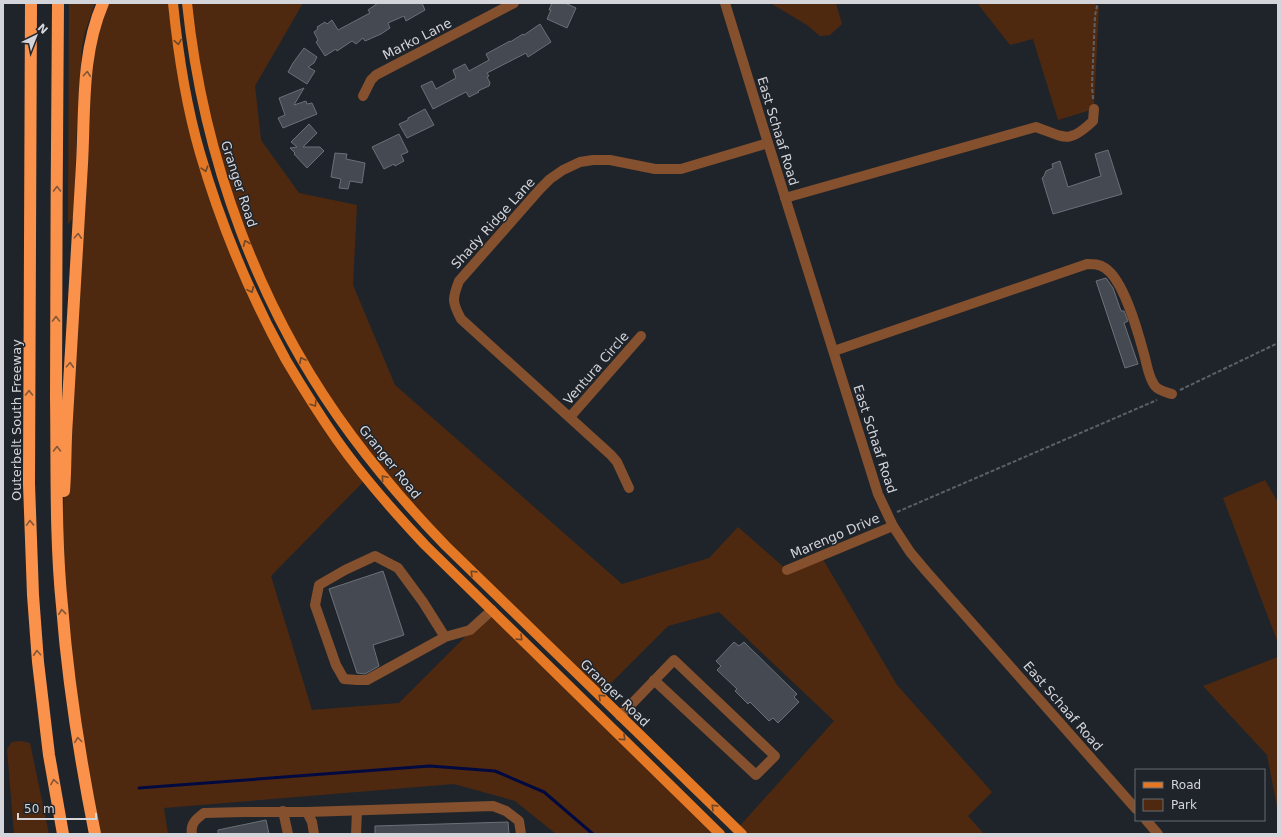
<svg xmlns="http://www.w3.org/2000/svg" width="1281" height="837" font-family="'DejaVu Sans',sans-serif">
	<rect width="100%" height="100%" fill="#1f242b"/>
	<g fill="#4e290f">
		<path d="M 69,3 L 95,3 L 85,32 L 82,46 L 77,124 L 74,217 L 68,224 Z"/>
		<path d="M 103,3 L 173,3 L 176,35 L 211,187 L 286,360 L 367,478 L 271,576 L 312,710 L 399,703 L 492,610 L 720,834 L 556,834 L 515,801 L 454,784 L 164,808 L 168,834 L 95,834 L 59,558 L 66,473 L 86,84 Z"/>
		<path d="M 187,3 L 303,3 L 255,86 L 261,140 L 299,193 L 357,205 L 353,285 L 395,385 L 622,584 L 709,558 L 738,527 L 787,570 L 821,556 L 897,685 L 992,792 L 968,816 L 984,834 L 742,834 L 737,829 L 834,721 L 719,612 L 668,626 L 599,695 L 376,468 L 285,328 L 224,182 Z"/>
		<path d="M 773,3 L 836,3 L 842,24 L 830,35 L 820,36 L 807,25 L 772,4 Z"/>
		<path d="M 977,3 L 1094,3 L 1099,7 L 1094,109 L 1058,120 L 1033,39 L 1010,45 Z"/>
		<path d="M 1265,480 L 1278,502 L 1278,643 L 1223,498 Z"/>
		<path d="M 1278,657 L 1278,812 L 1267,755 L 1203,686 Z"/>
		<path d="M 21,741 L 30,743 L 49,834 L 14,834 L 7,749 L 12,742 Z"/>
	</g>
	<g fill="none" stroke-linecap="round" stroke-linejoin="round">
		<path stroke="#000a40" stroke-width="3" d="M 139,788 L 430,766 L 495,771 L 544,792 L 593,834"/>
	</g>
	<g fill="#454951" stroke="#6b7078">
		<path d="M 378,3 L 422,3 L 425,10 L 406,21 L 404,16 L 388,23 L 390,28 L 381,34 L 365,41 L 363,38 L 356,44 L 352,41 L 337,51 L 336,49 L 325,56 L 316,42 L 318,40 L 314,32 L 318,29 L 317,27 L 325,22 L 327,24 L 332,20 L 338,30 L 370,13 L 368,10 Z"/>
		<path d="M 552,3 L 565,3 L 576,8 L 567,28 L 547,19 L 551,10 L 549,10 Z"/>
		<path d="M 540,24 L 551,42 L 528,57 L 526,53 L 487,73 L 489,76 L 487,77 L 490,83 L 489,86 L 478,91 L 479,92 L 469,97 L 466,92 L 433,109 L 421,86 L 432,81 L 436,89 L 456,78 L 453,70 L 465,64 L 469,71 L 489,60 L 486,54 L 510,41 L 510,42 L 523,34 L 524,35 Z"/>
		<path d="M 304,48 L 317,57 L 314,63 L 308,67 L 315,71 L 307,84 L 288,72 L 293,63 Z"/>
		<path d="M 304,88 L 294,105 L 306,101 L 307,104 L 312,103 L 317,114 L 283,128 L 278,118 L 285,115 L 279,98 Z"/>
		<path d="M 425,109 L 434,125 L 407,138 L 399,124 L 408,120 L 408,118 Z"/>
		<path d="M 309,124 L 317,133 L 303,147 L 320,147 L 324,151 L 307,168 L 294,154 L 295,153 L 290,148 L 297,147 L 291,142 Z"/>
		<path d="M 399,134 L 408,152 L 401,155 L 404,161 L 395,166 L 394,164 L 384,169 L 372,147 Z"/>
		<path d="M 1108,150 L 1122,194 L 1053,214 L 1042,178 L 1044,176 L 1046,171 L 1053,168 L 1052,164 L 1060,161 L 1068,187 L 1101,176 L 1095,154 Z"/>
		<path d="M 335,153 L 347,154 L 346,159 L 365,163 L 362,183 L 350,181 L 348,189 L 339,188 L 341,179 L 331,177 Z"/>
		<path d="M 1106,278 L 1113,288 L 1121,311 L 1124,311 L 1128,321 L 1124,323 L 1138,364 L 1125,368 L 1096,281 Z"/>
		<path d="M 383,571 L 404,635 L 373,645 L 379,666 L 365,674 L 357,673 L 329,589 Z"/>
		<path d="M 734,642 L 739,646 L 744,642 L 797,694 L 794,697 L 799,702 L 778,723 L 773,718 L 769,721 L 750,702 L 748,704 L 735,691 L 737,689 L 717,670 L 721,666 L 716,661 Z"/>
		<path d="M 266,820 L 269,834 L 218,834 L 218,830 Z"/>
		<path d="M 508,822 L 509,834 L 375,834 L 375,826 Z"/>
	</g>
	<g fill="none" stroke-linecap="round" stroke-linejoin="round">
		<g stroke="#5d6167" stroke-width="2" stroke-dasharray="4 2" stroke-linecap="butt">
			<path d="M 1093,99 L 1092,85 L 1095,16 L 1097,6 L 1098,3"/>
			<path d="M 1180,390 L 1278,343"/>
			<path d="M 897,512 L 1157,400"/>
		</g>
		<g stroke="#84502e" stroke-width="10">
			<path d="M 725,3 L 768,143 L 878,494 L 893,526 L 910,552 L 926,571 L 1136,809"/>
			<path d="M 363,96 L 371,80 L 376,75 L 514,3"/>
			<path d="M 785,198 L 1036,127 C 1064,137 1068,145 1093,121 L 1094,109"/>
			<path d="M 834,351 L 1087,264 C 1094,264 1099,264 1105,268 C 1124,280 1138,332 1144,354 C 1147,364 1148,377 1155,386 C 1159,391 1166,392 1172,394"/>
			<path d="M 570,417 L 641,336"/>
			<path d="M 629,488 L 617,462 L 611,455 L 461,319 C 452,302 452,299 459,281 L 540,189 L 550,179 L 563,170 L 580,162 L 593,160 L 610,160 L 655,169 L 681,169 L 768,143"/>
			<path d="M 787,570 L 893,526"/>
			<path d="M 445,637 L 367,680 L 357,680 L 344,679 L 336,665 L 315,605 L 319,585 L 345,570 L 375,556 L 398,568 L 423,602 L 445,637 L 470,630 L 492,610"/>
			<path d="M 620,716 L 674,660 L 775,756 L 756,775 L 654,680"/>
			<path d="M 283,811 L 288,834"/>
			<path d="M 307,812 L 493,806 L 506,811 L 519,821 L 521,834"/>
			<path d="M 1146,820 L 1158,834"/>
			<path d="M 192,834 C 190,824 196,819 204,813 L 244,812 L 307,812 L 312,822 L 314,834"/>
			<path d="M 356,834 L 357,811"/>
		</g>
		<g stroke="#e47824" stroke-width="10">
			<path d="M 173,3 C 178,53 186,105 200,153 C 221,225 250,295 286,360 C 302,387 319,414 337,440 C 363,477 394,512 425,545 L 720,834"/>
			<path d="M 187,3 C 203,158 259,311 352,436 C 381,475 412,511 446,546 L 742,834"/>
		</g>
		<g stroke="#fa924b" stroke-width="12">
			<path d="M 31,3 L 29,484 L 33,595 L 38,662 L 49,755 L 63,834"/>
			<path d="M 58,3 C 57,134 56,266 56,397 C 57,466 55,537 62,606 C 68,683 80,759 95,834"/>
			<path d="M 64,491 C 66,467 65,443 67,418 C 72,334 77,249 82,164 C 85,110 81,54 103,3"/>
		</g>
	</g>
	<defs><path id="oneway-chevron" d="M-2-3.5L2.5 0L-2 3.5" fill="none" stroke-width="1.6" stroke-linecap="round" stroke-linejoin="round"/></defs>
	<g stroke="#6e4628">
		<use href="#oneway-chevron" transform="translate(178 42) rotate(81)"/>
		<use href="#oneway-chevron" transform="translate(205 169) rotate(73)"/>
		<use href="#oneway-chevron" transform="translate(246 243) rotate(-112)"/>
		<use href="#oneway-chevron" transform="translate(251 290) rotate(65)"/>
		<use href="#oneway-chevron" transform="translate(302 360) rotate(-119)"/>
		<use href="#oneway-chevron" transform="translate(314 404) rotate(57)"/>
		<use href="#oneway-chevron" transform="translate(384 478) rotate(-130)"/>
		<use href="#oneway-chevron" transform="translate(473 573) rotate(-136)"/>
		<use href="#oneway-chevron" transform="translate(520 638) rotate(44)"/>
		<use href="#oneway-chevron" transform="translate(601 697) rotate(-136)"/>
		<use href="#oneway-chevron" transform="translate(623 738) rotate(44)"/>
		<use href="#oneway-chevron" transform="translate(714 807) rotate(-136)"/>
	</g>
	<g stroke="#825639">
		<use href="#oneway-chevron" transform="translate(87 74) rotate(-85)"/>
		<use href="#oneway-chevron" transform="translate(57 189) rotate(-90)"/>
		<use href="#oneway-chevron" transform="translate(78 236) rotate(-87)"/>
		<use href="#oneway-chevron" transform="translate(56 319) rotate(-90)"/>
		<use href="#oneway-chevron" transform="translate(70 365) rotate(-87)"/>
		<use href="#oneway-chevron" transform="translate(29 393) rotate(-90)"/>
		<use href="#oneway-chevron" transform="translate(57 449) rotate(-90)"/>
		<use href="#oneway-chevron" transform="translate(30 523) rotate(-92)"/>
		<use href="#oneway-chevron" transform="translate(62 612) rotate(-96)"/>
		<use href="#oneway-chevron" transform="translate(37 653) rotate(-94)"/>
		<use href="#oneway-chevron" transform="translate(78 740) rotate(-98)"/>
		<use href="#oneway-chevron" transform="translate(54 782) rotate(-99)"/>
	</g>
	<g text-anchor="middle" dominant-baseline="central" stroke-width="3" stroke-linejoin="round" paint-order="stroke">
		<g font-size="13" fill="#d3d5da" stroke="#1f242b">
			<text transform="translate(417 39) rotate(-27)">Marko Lane</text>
			<text transform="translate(778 131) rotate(73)">East Schaaf Road</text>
			<text transform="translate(239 184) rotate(72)">Granger Road</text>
			<text transform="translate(493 223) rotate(-48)">Shady Ridge Lane</text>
			<text transform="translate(596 368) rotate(-49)">Ventura Circle</text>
			<text transform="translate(16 420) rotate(-90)">Outerbelt South Freeway</text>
			<text transform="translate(875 439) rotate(72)">East Schaaf Road</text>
			<text transform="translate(390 462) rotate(51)">Granger Road</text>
			<text transform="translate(835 536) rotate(-23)">Marengo Drive</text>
			<text transform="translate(615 693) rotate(44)">Granger Road</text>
			<text transform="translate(1063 706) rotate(49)">East Schaaf Road</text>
		</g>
	</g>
	<rect width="1281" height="837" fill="none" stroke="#d3d5da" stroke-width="8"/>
	<rect x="1135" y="769" width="130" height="52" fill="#1f242b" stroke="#676b71"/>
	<rect x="1143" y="782" width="20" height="6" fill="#e47824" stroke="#676b71"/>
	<text x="1171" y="789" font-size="12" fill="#d3d5da">Road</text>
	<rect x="1143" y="799" width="20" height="12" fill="#4e290f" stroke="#676b71"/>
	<text x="1171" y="809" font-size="12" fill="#d3d5da">Park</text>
	<g transform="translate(36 36) rotate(43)" stroke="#1f242b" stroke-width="3" paint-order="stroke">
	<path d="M0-3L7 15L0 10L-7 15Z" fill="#d3d5da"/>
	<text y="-6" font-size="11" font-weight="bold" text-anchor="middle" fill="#d3d5da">N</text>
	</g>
	<path d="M18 813v6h78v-6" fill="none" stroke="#d3d5da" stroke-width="2"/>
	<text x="24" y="813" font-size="12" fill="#d3d5da" stroke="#1f242b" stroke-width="3" paint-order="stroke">50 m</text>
</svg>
